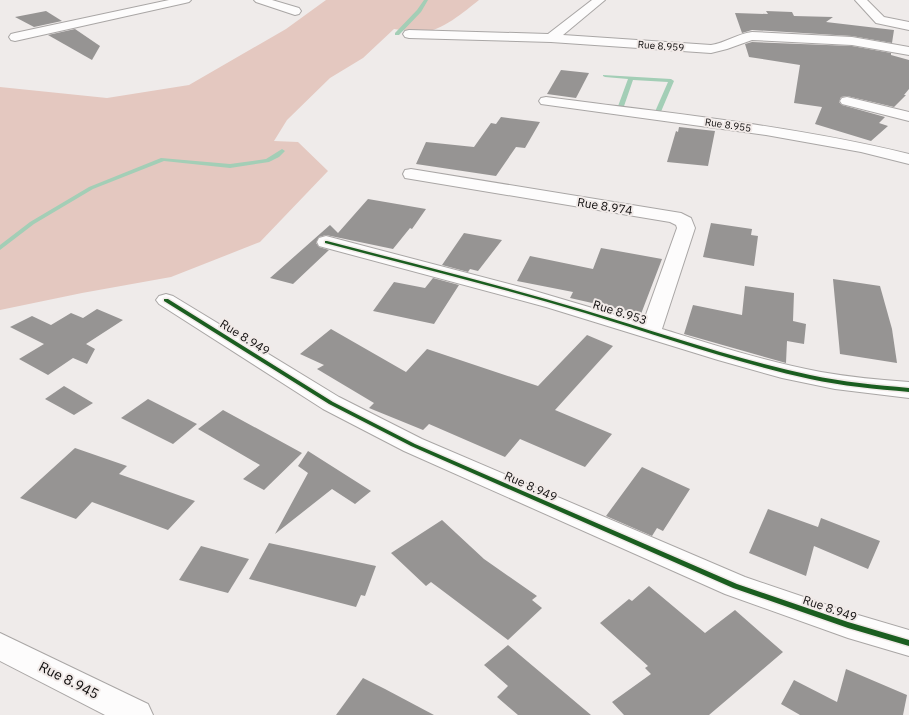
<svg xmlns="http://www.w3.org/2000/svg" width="909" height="715" font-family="'IBM Plex Sans',sans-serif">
	<rect width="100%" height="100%" fill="#efebea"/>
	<path fill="#e4c8c0" d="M 326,0 L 479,0 C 465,11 441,32 422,32 C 413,32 404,30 394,29 L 363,58 L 330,78 L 287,120 L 274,141 L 298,142 L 328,171 L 260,242 L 171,277 L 82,293 L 0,310 L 0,87 L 107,98 L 189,85 L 286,29 Z"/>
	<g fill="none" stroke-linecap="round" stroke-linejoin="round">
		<g fill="#a3ceb6" fill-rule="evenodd">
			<path d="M 424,0 L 428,0 L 421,12 L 399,35 L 395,35 L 395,33 L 417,10 Z"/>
			<path d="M 603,75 L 671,79 L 674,81 L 660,114 L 657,116 L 654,114 L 668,82 L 633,80 L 623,109 L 620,111 L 617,109 L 628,79 L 605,77 L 603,76 Z"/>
			<path d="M 282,149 L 285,151 L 279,157 L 269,162 L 230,168 L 164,161 L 93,189 L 34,224 L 0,250 L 0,245 L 30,222 L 89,187 L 161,158 L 230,164 L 266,159 Z"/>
		</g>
	</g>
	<g fill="#969493">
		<path d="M 46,11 L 62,21 L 34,27 L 15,17 Z"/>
		<path d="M 766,11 L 792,12 L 794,16 L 833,17 L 826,22 L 894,30 L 892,43 L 852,36 L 752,30 L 742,33 L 735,13 L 768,14 Z"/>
		<path d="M 75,29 L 100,46 L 92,60 L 48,35 Z"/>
		<path d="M 752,42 L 852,46 L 891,53 L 891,55 L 909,60 L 909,89 L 904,95 L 906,95 L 894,107 L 847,96 L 841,97 L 839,102 L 842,105 L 885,117 L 879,123 L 888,126 L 871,141 L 815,124 L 822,107 L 794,103 L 800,65 L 749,57 L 745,44 Z"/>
		<path d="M 561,70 L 589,73 L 576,98 L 547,94 Z"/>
		<path d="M 501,117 L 540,122 L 525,148 L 516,147 L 496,176 L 416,164 L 426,142 L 474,147 L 491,123 L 496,124 Z"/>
		<path d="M 679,127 L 715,131 L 708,166 L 667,162 L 676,131 L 678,132 Z"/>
		<path d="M 368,199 L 426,209 L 412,229 L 410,228 L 393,249 L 326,235 L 319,237 L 316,243 L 319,247 L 329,250 L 293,284 L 270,278 L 330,225 L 338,233 Z"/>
		<path d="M 711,223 L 752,229 L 751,235 L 758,236 L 754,266 L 703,257 Z"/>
		<path d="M 464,233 L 502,240 L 478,271 L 470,269 L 468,272 L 442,265 Z"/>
		<path d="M 601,248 L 662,259 L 641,314 L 570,298 L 573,292 L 517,281 L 530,256 L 593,269 Z"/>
		<path d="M 433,278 L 459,285 L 434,324 L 373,311 L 394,282 L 425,288 Z"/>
		<path d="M 833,279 L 880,286 L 892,329 L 897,363 L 840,354 Z"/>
		<path d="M 745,286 L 794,293 L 793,321 L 806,324 L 804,344 L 787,341 L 786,363 L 684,334 L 693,305 L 742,315 Z"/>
		<path d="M 97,309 L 123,320 L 86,344 L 95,349 L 87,364 L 73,358 L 48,375 L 19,359 L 44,344 L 10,327 L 32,316 L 51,325 L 71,313 L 83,318 Z"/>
		<path d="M 331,329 L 406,372 L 427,349 L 538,386 L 587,335 L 613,346 L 555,410 L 612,434 L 585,467 L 520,439 L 505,457 L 429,424 L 423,430 L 369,408 L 374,403 L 317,369 L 324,365 L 300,354 Z"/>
		<path d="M 64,386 L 93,403 L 74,415 L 45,399 Z"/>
		<path d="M 148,399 L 197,424 L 173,444 L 121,418 Z"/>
		<path d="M 223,410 L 302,453 L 264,490 L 243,479 L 260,465 L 198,429 Z"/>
		<path d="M 75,448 L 127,466 L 119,474 L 195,501 L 168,530 L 92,502 L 76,519 L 20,498 Z"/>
		<path d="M 308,451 L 371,491 L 355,504 L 332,489 L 275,534 L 308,473 L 298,466 Z"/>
		<path d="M 642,467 L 690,489 L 663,531 L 657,528 L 652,536 L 606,516 Z"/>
		<path d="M 768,509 L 818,527 L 821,518 L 880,541 L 868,569 L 814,546 L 806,576 L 749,553 Z"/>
		<path d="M 442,520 L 484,559 L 537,596 L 532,600 L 542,608 L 508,640 L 431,582 L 426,586 L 391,553 Z"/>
		<path d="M 269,543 L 376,566 L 365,596 L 361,595 L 356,607 L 249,579 Z"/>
		<path d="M 201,546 L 249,559 L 228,593 L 179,580 Z"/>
		<path d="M 649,586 L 705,633 L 735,610 L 783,652 L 709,715 L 624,715 L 612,702 L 651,674 L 645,668 L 648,666 L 600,623 L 629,599 L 632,601 Z"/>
		<path d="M 508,645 L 591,715 L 518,715 L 497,697 L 508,686 L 484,665 Z"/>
		<path d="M 846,669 L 907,695 L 903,715 L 800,715 L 781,704 L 794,680 L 837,702 Z"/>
		<path d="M 363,678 L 385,689 L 434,715 L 336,715 Z"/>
	</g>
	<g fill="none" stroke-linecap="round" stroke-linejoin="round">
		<defs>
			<g id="street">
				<path d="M 169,0 L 191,0 L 189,2 L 185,3 L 15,41 L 11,40 L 9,37 L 11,34 L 15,33 Z"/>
				<path d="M 254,0 L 272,0 L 299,8 L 301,11 L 299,14 L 295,15 L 256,2 Z"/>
				<path d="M 592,0 L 605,0 L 563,35 L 711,45 C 725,43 737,34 752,32 L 852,37 L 909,47 L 909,55 L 852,45 L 752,40 L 727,49 L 711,53 L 551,42 L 409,38 L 405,37 L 403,34 L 405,31 L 409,30 L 548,34 Z"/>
				<path d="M 855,0 L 867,0 L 884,17 L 909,22 L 909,30 L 876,23 Z"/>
				<path d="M 546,97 C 667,113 790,125 909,154 L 909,164 L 861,152 L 766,135 L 541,104 L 539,101 L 541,98 Z"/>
				<path d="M 847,97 L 909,112 L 909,121 L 842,104 L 840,101 L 842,98 Z"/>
				<path d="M 411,169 L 681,213 L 691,218 L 695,228 L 662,329 C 714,345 767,362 821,372 C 850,377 880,380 909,382 L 909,398 L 835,389 L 782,378 L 718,360 L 546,307 L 319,246 L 317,242 L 319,238 L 326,236 L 528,289 L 643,323 L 677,228 L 676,225 L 670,222 L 405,178 L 403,174 L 405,170 Z"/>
				<path d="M 166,294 L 173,296 L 339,397 L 422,439 L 745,577 L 848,612 L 909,630 L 909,656 L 848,638 L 725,594 L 404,451 L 323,409 L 159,304 L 156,300 L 159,296 Z"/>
				<path d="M 0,633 L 148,704 L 153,715 L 105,715 L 0,661 Z"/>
			</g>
		</defs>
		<use href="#street" stroke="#a9a6a5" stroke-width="2"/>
		<use href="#street" fill="#fdfcfc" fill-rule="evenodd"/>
		<defs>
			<g id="cycleway">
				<path d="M 325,241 L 327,241 C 414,264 501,285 587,311 C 661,333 734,359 810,375 C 843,382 876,385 909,388 L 909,392 C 876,389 842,386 810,379 C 733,362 660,336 585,313 C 499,287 412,266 325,243 Z"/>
				<path d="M 164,299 L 168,299 L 333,402 L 415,444 L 737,584 L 848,622 L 909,640 L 909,646 L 848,628 L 733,588 L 411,446 L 329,404 L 164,301 Z"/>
			</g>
		</defs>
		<use href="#cycleway" stroke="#f1eae8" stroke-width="3"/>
		<use href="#cycleway" fill="#1b5e20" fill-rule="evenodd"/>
	</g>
	<g text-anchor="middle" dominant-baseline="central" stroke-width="4" stroke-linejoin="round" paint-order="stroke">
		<g font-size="10" fill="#100e0e" stroke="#f1eae8">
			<text transform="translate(661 46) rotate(4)">Rue 8.959</text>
			<text transform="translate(728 125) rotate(8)">Rue 8.955</text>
		</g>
		<g font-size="12" fill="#100e0e" stroke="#f1eae8">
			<text transform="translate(605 206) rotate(9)">Rue 8.974</text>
			<text transform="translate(620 312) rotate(17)">Rue 8.953</text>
			<text transform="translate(245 337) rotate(32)">Rue 8.949</text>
			<text transform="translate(531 486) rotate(24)">Rue 8.949</text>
			<text transform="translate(830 608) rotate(19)">Rue 8.949</text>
		</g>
		<g font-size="14" fill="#100e0e" stroke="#f1eae8">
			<text transform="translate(69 680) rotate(27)">Rue 8.945</text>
		</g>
	</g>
</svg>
